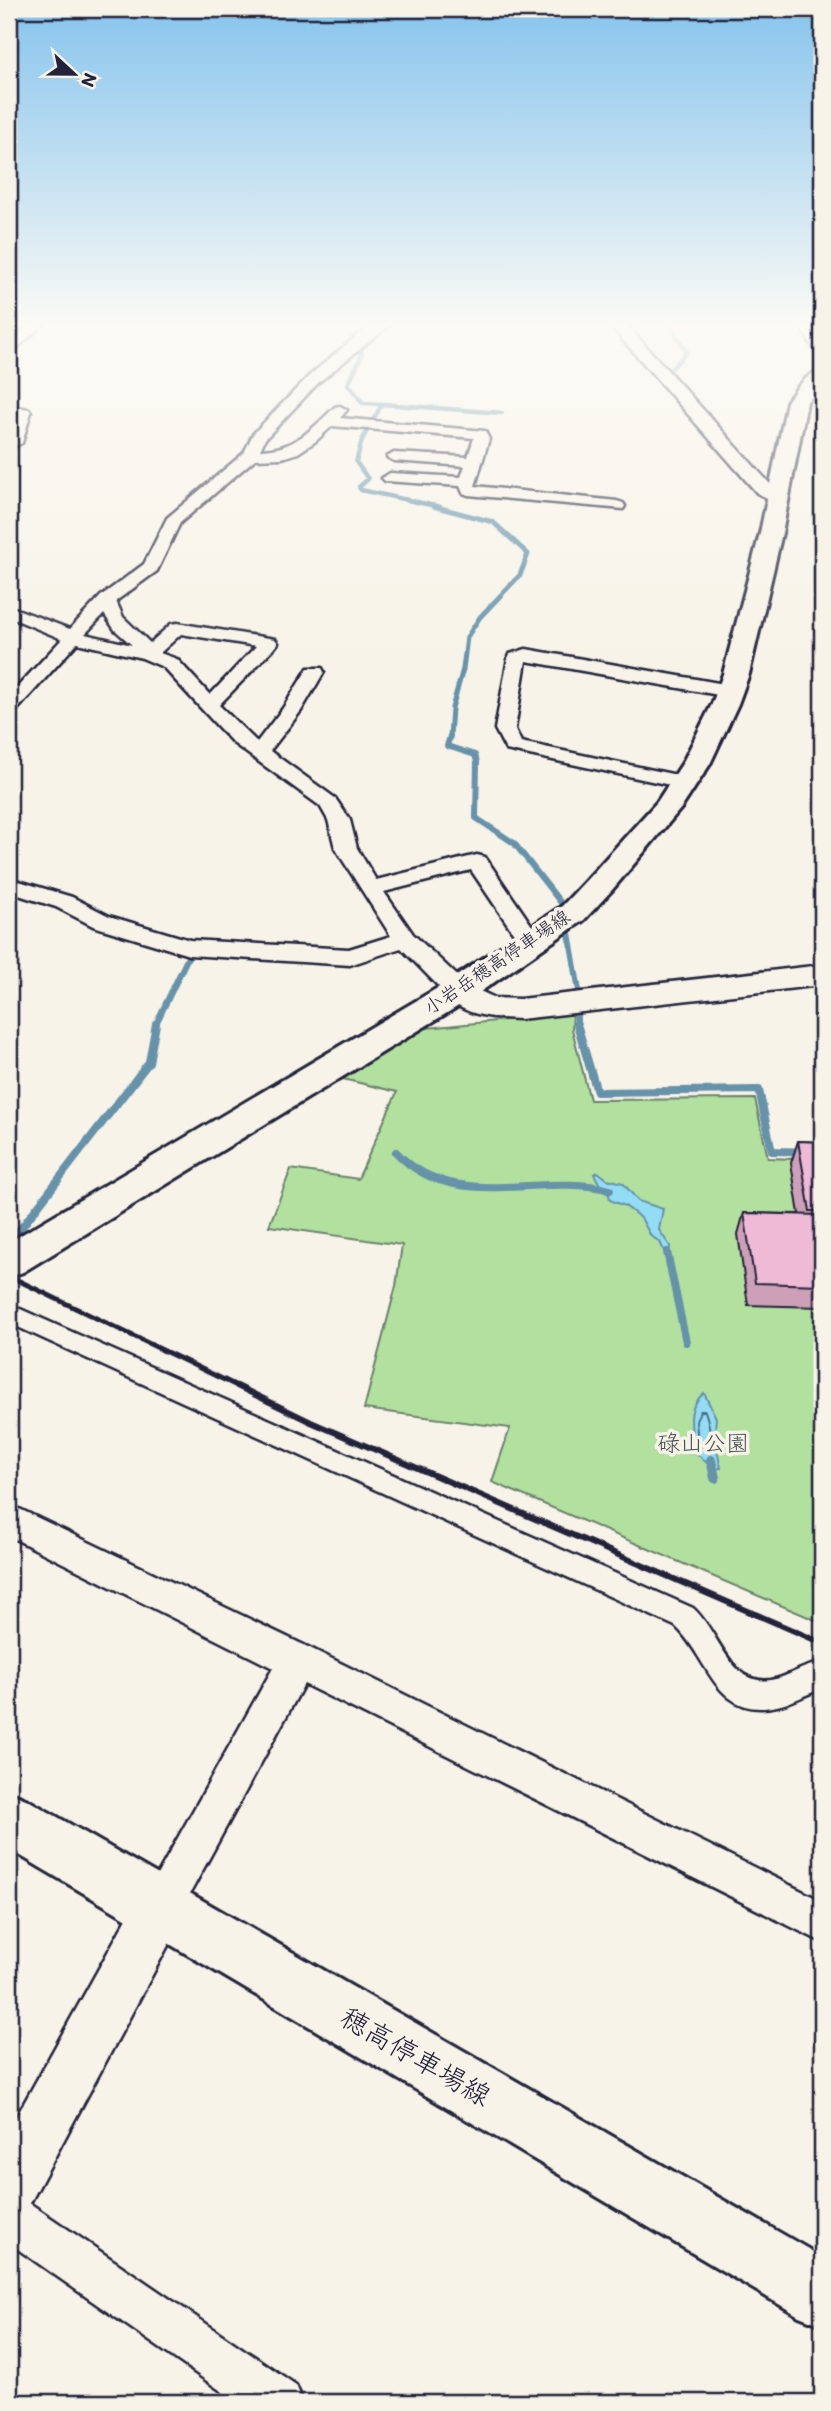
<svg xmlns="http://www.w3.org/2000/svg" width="831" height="2411" font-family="Itim,'Klee One',sans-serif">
	<rect width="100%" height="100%" fill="#f7f3e8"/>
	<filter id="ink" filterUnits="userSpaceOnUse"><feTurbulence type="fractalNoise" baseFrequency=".0143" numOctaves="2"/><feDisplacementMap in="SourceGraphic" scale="14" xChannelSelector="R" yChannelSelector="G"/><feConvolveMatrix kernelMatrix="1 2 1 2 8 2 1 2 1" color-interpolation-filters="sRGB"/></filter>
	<g filter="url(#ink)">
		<path fill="#b2e09e" stroke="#6a816c" stroke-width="2" d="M 573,1013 L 572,1029 L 590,1100 L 755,1099 L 768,1158 L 822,1160 L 822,1623 L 492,1482 L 510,1428 L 364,1409 L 396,1286 L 402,1245 L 269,1226 L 291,1169 L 358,1179 L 397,1092 L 335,1077 L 421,1026 L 427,1028 Z"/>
		<g fill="#93ddf4" stroke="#6692aa" stroke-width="2">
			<path d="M 598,1172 L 607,1179 L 623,1183 L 638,1201 L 663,1209 L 659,1230 L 670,1246 L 669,1262 L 660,1242 L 651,1236 L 641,1218 L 625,1206 L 610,1200 L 609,1194 L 603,1191 L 594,1174 Z"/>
			<path d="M 704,1393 L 716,1418 L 714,1438 L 721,1468 L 713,1469 L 693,1450 L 690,1443 C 696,1424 682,1414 704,1393 Z"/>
		</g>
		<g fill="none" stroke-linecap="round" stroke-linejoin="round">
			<path stroke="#4f6d85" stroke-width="2" d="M 700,1411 L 705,1411 C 709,1423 713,1437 705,1448 L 698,1444 L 696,1421 Z"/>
			<g stroke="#6692aa" stroke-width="4.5">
				<path d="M 367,340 L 362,345 L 361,357 L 348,384 L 363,403 L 382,404 L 362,440 L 356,462 L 368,479 L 359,487 L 361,490 L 440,507"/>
				<path d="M 672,368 L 687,352 L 676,335 L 673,323"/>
				<path d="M 382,404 L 502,413"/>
			</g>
			<path stroke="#6692aa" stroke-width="5" d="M 433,506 L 493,522 L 528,554 L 520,575 L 480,617 L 467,637 L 463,669 L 452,708 L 450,737"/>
			<g stroke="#6692aa" stroke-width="6">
				<path d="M 450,736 L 447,746 L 475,755 L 477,762 L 476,818 L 514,843 L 561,903"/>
				<path d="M 569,933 L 579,991"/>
				<path d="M 577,1014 L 577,1026"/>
				<path d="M 155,1026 L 189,955"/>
			</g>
			<g stroke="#6692aa" stroke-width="8">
				<path d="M 577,1024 L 597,1092 L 759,1090 L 772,1151 L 822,1152"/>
				<path d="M 396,1152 C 453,1214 540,1171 610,1190"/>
				<path d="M 18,1232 L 149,1062 L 156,1024"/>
				<path d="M 667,1252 L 686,1342"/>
			</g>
			<path stroke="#6692aa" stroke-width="10" d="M 711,1460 L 715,1478"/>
			<defs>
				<path id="pedestrian" d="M 9,1304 L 693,1608 C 720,1632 729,1686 771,1680 C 789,1677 805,1664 822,1663 L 822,1689 C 807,1693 793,1703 777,1706 C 715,1720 709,1657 675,1626 L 9,1323 Z"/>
				<g id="minor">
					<path d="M 31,323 L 45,323 L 14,351 L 9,352 L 9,342 Z"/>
					<path d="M 377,323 L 392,323 L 319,382 L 265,439 L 260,450 C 294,450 312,429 335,407 L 340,406 L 347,410 L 340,418 L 485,431 L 489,439 L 475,486 L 617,501 L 623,503 L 625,506 L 623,509 L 468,495 L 463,493 L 460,486 L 385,481 L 382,478 L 390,473 L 461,477 L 465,466 L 394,461 L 387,457 L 394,453 L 468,457 L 474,438 L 332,426 L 316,441 L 298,453 L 282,458 L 255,459 L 180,523 L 157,571 L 116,601 L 123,617 L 150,643 L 171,624 L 177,623 L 275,639 L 278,643 L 275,647 L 219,705 L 257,742 L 283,708 L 308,668 L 322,668 L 324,672 L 301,711 L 270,751 L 335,798 L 350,820 L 357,848 L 376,880 L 477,855 L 485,857 L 543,942 L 539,947 L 531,949 L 523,947 L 471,870 L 384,892 L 413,934 L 467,985 L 470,991 L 467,997 L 458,999 L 449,997 L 401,948 L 350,965 L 189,955 L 93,926 L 56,907 L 9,892 L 9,878 L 72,897 L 109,916 L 190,940 L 349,949 L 391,936 L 335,848 L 328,820 L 320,806 L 233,743 L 163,667 L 142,658 L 77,643 L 16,711 L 9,713 L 9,696 L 62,639 L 9,617 L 9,606 L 70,629 L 101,596 L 144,564 L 167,518 L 244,453 L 253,434 L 309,376 L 360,333 ZM 104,614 L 115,630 L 132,645 L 85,634 ZM 181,634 L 256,646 L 210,695 L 177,659 L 160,653 Z"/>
					<path d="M 798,323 L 810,323 L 822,341 L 822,355 L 817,354 Z"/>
					<path d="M 9,406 L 29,409 L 31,412 L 22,443 L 9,449 L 9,439 L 16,415 L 9,414 Z"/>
					<path d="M 526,649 L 730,685 L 740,691 L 730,697 L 526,661 L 515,729 L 521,742 L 691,778 L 694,782 L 691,786 L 684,788 L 506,750 L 495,729 L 508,658 L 510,654 Z"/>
					<path d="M 9,1504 L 310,1648 L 822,1901 L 822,1942 L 304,1684 L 175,1921 L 161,1927 L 147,1921 L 141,1907 L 147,1893 L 273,1668 L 9,1536 Z"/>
					<path d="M 9,2193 L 25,2200 L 296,2385 L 303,2402 L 237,2402 L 9,2243 Z"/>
				</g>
				<g id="tertiary">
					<path d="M 608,323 L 625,323 L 771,485 L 788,496 L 785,500 L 771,500 L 757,493 Z"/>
					<path d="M 822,965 L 822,985 L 520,1019 C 494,1018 458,1016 443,991 L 447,984 L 458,981 L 495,998 L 520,999 Z"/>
					<path d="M 161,1882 L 179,1889 L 186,1907 L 179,1925 L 29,2205 L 9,2213 L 9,2130 L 143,1889 Z"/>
				</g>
				<g id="secondary">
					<path d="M 822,370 L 822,385 L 807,402 L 782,533 L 749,674 L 738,704 L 710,764 L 682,807 L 612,890 L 584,920 L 470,999 L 23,1272 L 9,1277 L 9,1242 L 446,983 L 562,906 L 590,876 L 657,802 L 682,764 L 712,704 L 723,674 L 760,533 L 787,402 C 796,389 806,374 822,370 Z"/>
					<path d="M 9,1792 L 28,1800 L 822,2257 L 822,2325 L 799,2316 L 9,1849 Z"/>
				</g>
			</defs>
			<use href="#pedestrian" stroke="#22223b" stroke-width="5"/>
			<use href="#minor" stroke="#22223b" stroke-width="5"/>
			<use href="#tertiary" stroke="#22223b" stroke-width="5"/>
			<use href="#secondary" stroke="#22223b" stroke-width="6"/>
			<use href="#pedestrian" fill="#f7f3e8" fill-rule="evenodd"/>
			<use href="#minor" fill="#f7f3e8" fill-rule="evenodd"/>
			<use href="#tertiary" fill="#f7f3e8" fill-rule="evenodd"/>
			<use href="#secondary" fill="#f7f3e8" fill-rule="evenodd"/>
			<path stroke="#22223b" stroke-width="5" d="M 9,1276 L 241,1388"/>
			<path stroke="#22223b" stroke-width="6" d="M 237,1386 L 311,1422 L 822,1643"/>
		</g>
		<path fill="#cda0b8" stroke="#22223b" stroke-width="2" d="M 798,1141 L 822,1142 L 822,1307 L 748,1305 L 738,1234 L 744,1213 L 799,1214 L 791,1163 Z"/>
		<g fill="#eebad6" stroke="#22223b" stroke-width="2">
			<path d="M 798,1141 L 822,1142 L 822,1216 L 821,1211 L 810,1211 Z"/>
			<path d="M 744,1213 L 819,1215 L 822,1231 L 822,1285 L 755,1283 Z"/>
		</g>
	</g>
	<linearGradient id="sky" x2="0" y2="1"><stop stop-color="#86c4ed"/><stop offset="0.49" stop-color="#fbfaf5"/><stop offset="1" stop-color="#fbfaf5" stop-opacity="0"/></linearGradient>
	<rect width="831" height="661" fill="url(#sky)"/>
	<g text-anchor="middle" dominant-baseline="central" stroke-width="7" stroke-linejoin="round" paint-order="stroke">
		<g font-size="19" fill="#22223b" stroke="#f7f3e8">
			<text transform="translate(497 962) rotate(-34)">小岩岳穂高停車場線</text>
		</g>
		<g font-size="23" fill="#465254" stroke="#f7f3e8">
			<text x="703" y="1443">碌山公園</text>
		</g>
		<g font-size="28" fill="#22223b" stroke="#f7f3e8">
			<text transform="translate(416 2056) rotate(30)">穂高停車場線</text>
		</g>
	</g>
	<rect width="831" height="2411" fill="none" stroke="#f7f3e8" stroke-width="35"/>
	<rect x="18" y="18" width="796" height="2376" fill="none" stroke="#22223b" stroke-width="2.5" filter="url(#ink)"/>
	<g transform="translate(74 74) rotate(112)" stroke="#f7f3e8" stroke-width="5" paint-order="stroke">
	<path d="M0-5L12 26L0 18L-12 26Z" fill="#22223b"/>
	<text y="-10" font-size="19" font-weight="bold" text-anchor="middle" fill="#22223b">N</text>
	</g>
</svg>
